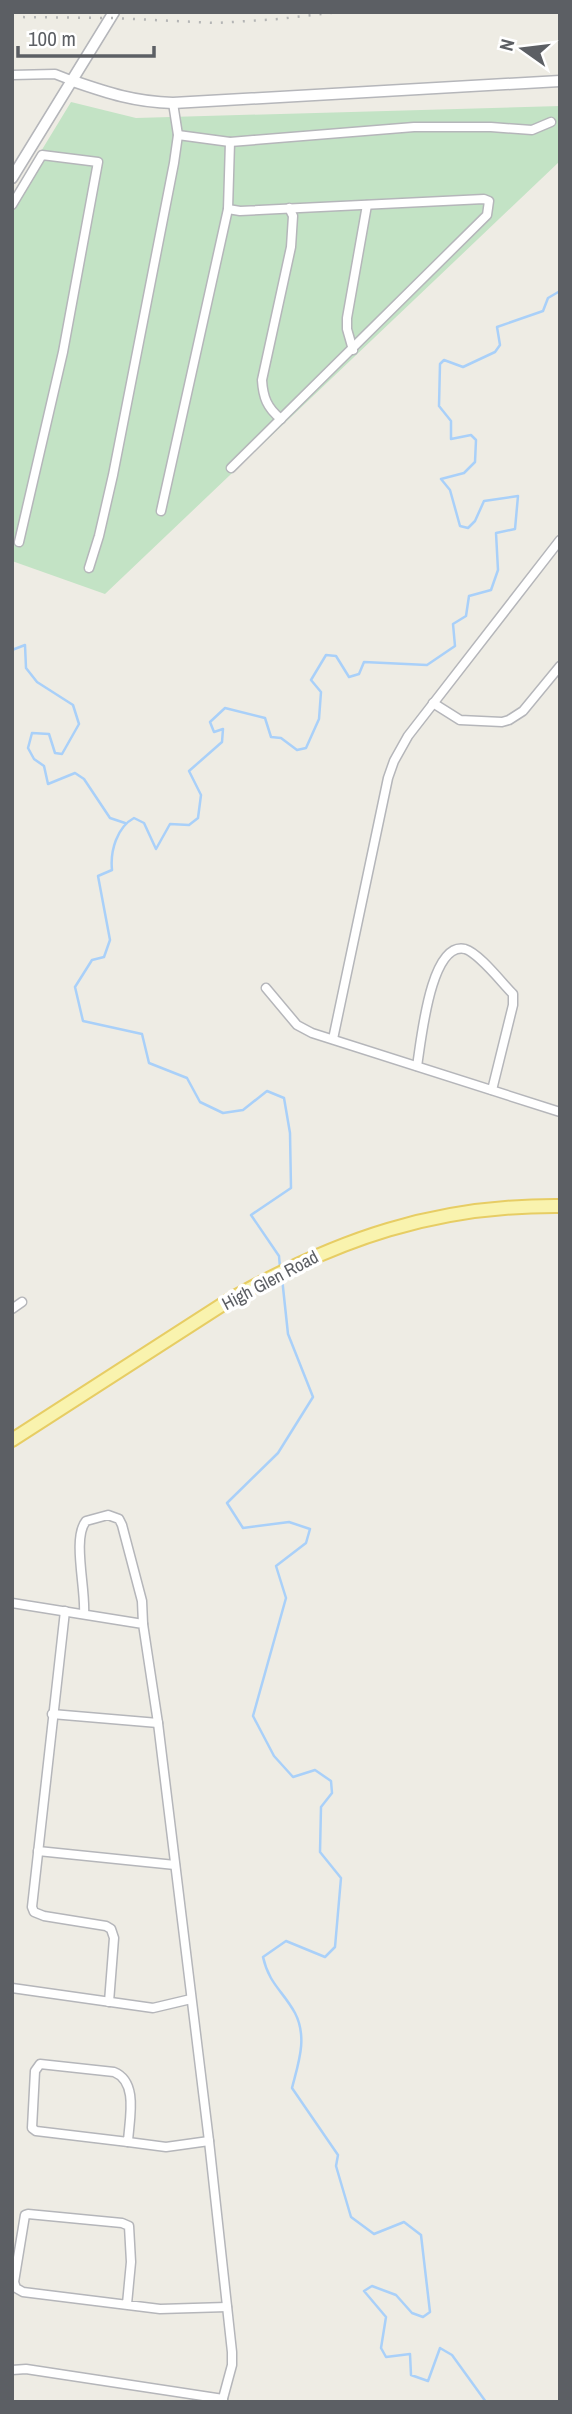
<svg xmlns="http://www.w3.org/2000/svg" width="572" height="2414" font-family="'Archivo Narrow',sans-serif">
	<rect width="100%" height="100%" fill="#eeece4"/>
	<path fill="#c3e3c5" d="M 71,102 L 136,118 L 560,106 L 560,161 L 105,594 L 12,561 L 12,199 Z"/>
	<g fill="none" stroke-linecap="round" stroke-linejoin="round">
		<g stroke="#a9d0f9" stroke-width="2.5">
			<path d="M 12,650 L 25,645 L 26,668 L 37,682 L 73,705 L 79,724 L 62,754 L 55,753 L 49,734 L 32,733 L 28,748 L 34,759 L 44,766 L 48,784 L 75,773 L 84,779 L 110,818 L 125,823"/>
			<path d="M 280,1268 L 279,1256 L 251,1215 L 291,1188 L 290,1133 L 284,1098 L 267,1091 L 243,1110 L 223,1113 L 200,1102 L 187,1078 L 149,1063 L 142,1034 L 83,1021 L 75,987 L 92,960 L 104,957 L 110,940 L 98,876 L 112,870 C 110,851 117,827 134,818 L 144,823 L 156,849 L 170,824 L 189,825 L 198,818 L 201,795 L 189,771 L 222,742 L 223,729 L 214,732 L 210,722 L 225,708 L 265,718 L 271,737 L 281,738 L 297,750 L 306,748 L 319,719 L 321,692 L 311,680 L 326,655 L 336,656 L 349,677 L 359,674 L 364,662 L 427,665 L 455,646 L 453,624 L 466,616 L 469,596 L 491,590 L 498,570 L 496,533 L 515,529 L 518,496 L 484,501 L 475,521 L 468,528 L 460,526 L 450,490 L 441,479 L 464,473 L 475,462 L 476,440 L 471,435 L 451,439 L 451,421 L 439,406 L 440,364 L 444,360 L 463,367 L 495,352 L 500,345 L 497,327 L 543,311 L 548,298 L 560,291"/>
			<path d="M 282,1278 L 288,1334 L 313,1397 L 278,1453 L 227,1503 L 243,1528 L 289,1522 L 310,1529 L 306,1543 L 276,1566 L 286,1598 L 253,1716 L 274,1756 L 293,1777 L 315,1770 L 331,1781 L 332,1793 L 321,1807 L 320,1852 L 341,1878 L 335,1947 L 325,1957 L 286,1941 L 263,1957 C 269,1984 283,1991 295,2013 C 308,2038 298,2064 292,2088 L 338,2155 L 336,2166 L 351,2217 L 374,2234 L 404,2222 L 421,2235 L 430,2312 L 423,2317 L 412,2313 L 396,2295 L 372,2286 L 364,2291 L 386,2317 L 381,2348 L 386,2357 L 410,2354 L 411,2375 L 428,2381 L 440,2348 L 452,2355 L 486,2402"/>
		</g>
		<defs>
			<g id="minor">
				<path d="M 12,75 L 55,74 L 73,81"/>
				<path d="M 178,135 L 230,142 L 414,127 L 491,127 L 532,130 L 551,122"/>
				<path d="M 12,205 L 42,155 L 98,162 L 63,352 L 19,542"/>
				<path d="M 228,209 L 240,211 L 484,199 L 489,201 L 487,215 L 231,468"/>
				<path d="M 353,350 L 347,329 L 347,318 L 367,205"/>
				<path d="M 281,419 C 267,408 263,397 262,380 L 291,247 L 293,216 L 289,208"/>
				<path d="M 161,511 L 228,209 L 230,142"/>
				<path d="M 89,568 L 99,536 L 113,475 L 174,163 L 178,135 L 173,103"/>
				<path d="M 433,703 L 460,720 L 502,722 L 509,720 L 523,711 L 560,666"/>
				<path d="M 266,988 L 297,1025 L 312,1033 L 560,1112"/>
				<path d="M 333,1039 L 388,778 L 394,761 L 408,736 L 560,540"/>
				<path d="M 417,1066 C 421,1043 430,941 465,949 C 479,953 502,983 513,994 L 513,1005 L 492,1090"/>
				<path d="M 12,1309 L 22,1302"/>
				<path d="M 12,1603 L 143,1624 L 158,1723 L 209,2141 L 232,2352 L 232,2365 L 222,2402"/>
				<path d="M 65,1611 L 32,1907 L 34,1912 L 44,1916 L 106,1926 L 111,1929 L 114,1938 L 109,2002"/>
				<path d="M 84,1614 C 86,1589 72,1538 86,1521 L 108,1515 L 119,1519 L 122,1525 L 142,1601 L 143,1624"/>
				<path d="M 52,1714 L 158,1723"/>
				<path d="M 38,1851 L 175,1865"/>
				<path d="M 12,1988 L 153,2008 L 191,1999"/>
				<path d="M 40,2064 L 114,2072 C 139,2082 129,2120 128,2142 L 36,2131 L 32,2128 L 35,2071 Z"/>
				<path d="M 128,2142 L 166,2147 L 209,2141"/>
				<path d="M 127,2304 L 131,2262 L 129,2226 L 122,2223 L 28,2214 L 25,2215 L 14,2282 L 16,2288 L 23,2292 L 160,2309 L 227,2307"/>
				<path d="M 12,2370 L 26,2369 L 223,2399"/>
			</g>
			<g id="tertiary">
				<path d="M 73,81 C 108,93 135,102 173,103 L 560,81"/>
				<path d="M 12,178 L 114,12"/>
			</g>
			<path id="primary" d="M 12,1440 L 231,1299 C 338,1239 435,1205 560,1206"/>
		</defs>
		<use href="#minor" stroke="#b5b6ba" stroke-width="11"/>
		<use href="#tertiary" stroke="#b5b6ba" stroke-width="13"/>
		<use href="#primary" stroke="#e7cd64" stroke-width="16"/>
		<use href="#minor" stroke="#fff" stroke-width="8"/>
		<use href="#tertiary" stroke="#fff" stroke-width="10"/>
		<use href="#primary" stroke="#f9f3ae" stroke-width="12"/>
		<path stroke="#b4b5b5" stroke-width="2.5" stroke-dasharray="2 9" stroke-linecap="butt" d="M 12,17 L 112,18 L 217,23 L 279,19 L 339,12"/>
	</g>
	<g text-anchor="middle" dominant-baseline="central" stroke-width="7" stroke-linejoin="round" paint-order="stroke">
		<g font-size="18" fill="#5c5f64" stroke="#fff">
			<text transform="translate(270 1280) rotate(-28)">High Glen Road</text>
		</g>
	</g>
	<rect width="572" height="2414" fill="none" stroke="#5c5f64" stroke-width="28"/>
	<g transform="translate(523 49) rotate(284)" stroke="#ffffff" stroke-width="5" paint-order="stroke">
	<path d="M0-5L12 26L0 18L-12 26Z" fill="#5c5f64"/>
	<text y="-10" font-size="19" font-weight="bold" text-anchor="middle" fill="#5c5f64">N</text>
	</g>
	<path d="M18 46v10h136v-10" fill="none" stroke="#5c5f64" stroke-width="3.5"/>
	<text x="28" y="46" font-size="21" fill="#5c5f64" stroke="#ffffff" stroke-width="5" paint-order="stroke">100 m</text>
</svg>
